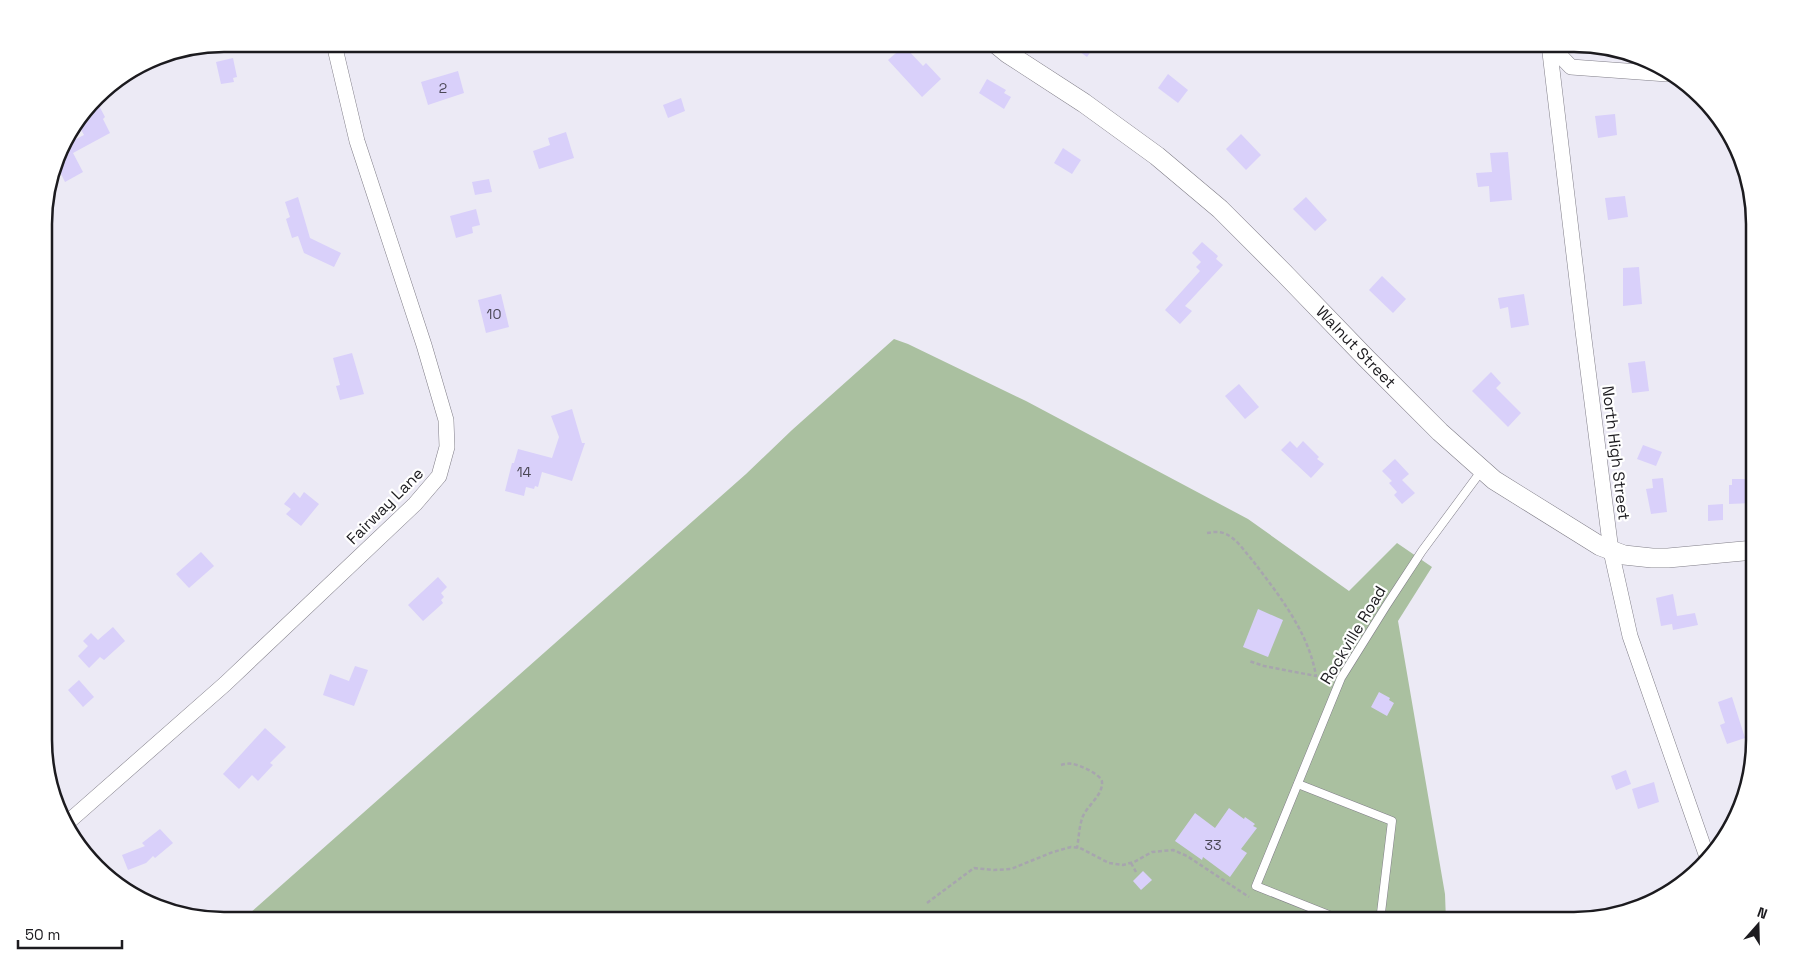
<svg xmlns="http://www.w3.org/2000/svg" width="1798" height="965" font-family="'Space Grotesk',sans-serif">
	<rect width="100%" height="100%" fill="#eceaf5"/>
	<path fill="#aac0a0" d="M 894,339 L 908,344 L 1026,401 L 1248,519 L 1349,591 L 1397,543 L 1432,567 L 1398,621 L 1445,894 L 1446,921 L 241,921 L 746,474 L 792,430 Z"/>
	<g fill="#d9d0fa">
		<path d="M 1069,44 L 1096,44 L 1087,57 Z"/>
		<path d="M 904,46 L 923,66 L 926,63 L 941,79 L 922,97 L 888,60 Z"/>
		<path d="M 233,58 L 237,77 L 233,78 L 234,82 L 221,84 L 216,62 Z"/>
		<path d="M 458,71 L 464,93 L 428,105 L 421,82 Z"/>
		<path d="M 1168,74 L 1188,90 L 1178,103 L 1158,88 Z"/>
		<path d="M 987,79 L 1006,90 L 1004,93 L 1011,97 L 1004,109 L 979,93 Z"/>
		<path d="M 681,98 L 685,111 L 668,118 L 663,105 Z"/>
		<path d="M 96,100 L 105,117 L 103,119 L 110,133 L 73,153 L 83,172 L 65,182 L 57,166 L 62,145 L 66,140 L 68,143 L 84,135 L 78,124 Z"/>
		<path d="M 1615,114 L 1617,135 L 1598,138 L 1595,116 Z"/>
		<path d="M 566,132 L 574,158 L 539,169 L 533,151 L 550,145 L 548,138 Z"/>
		<path d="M 1241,134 L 1261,155 L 1246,170 L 1226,149 Z"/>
		<path d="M 1063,148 L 1081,160 L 1072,174 L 1054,163 Z"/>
		<path d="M 1508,152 L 1512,200 L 1490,202 L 1489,186 L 1478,187 L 1476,173 L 1492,172 L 1490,153 Z"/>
		<path d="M 489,179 L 492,192 L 475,195 L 472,182 Z"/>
		<path d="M 1625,196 L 1628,217 L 1608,220 L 1605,198 Z"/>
		<path d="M 298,197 L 310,238 L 341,253 L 334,267 L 304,253 L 298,236 L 292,238 L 286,219 L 290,217 L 285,202 Z"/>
		<path d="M 1306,197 L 1327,220 L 1315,231 L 1293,209 Z"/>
		<path d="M 476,209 L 480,225 L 472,227 L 473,233 L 456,238 L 450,216 Z"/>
		<path d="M 1202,242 L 1218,256 L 1216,259 L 1223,265 L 1185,306 L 1192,311 L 1180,324 L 1165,310 L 1200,271 L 1196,267 L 1201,262 L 1192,253 Z"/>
		<path d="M 1639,267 L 1642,304 L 1623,306 L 1623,268 Z"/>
		<path d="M 1382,276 L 1406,299 L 1393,313 L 1369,290 Z"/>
		<path d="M 501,294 L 509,327 L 486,333 L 478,300 Z"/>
		<path d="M 1524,294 L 1529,325 L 1511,328 L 1508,307 L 1500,309 L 1498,298 Z"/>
		<path d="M 352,353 L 364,394 L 340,400 L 336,386 L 340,385 L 333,358 Z"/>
		<path d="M 1645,361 L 1649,391 L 1632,393 L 1628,363 Z"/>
		<path d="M 1491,372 L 1501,383 L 1496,388 L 1521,413 L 1508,427 L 1472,391 Z"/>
		<path d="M 1239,384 L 1259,407 L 1245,419 L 1225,396 Z"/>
		<path d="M 572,409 L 582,443 L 585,443 L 572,481 L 542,472 L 538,487 L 535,486 L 534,489 L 526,487 L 524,496 L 505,491 L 512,463 L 514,463 L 518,449 L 552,458 L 559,437 L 551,416 Z"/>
		<path d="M 1290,441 L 1297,448 L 1303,441 L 1319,457 L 1317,459 L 1324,464 L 1311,478 L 1281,450 Z"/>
		<path d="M 1643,445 L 1662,452 L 1656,466 L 1637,459 Z"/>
		<path d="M 1395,459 L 1409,474 L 1402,480 L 1415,493 L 1402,504 L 1394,495 L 1397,492 L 1389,483 L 1392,481 L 1382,471 Z"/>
		<path d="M 1663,478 L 1667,512 L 1651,514 L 1646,489 L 1653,488 L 1652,479 Z"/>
		<path d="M 1732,479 L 1754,479 L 1754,500 L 1751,500 L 1752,503 L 1729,504 L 1729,485 L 1732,485 Z"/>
		<path d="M 294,492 L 300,498 L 304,492 L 319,504 L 301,526 L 286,514 L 291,509 L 284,504 Z"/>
		<path d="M 1723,504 L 1723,520 L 1708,521 L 1708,505 Z"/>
		<path d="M 201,552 L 214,566 L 189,588 L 176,574 Z"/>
		<path d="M 438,577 L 447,587 L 441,593 L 444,597 L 441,600 L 443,603 L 423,621 L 408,605 Z"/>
		<path d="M 1673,594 L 1677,616 L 1695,613 L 1698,625 L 1673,630 L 1672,624 L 1661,626 L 1656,598 Z"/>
		<path d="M 1258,609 L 1283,620 L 1268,657 L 1243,647 Z"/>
		<path d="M 113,627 L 125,641 L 104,660 L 100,657 L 89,668 L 78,656 L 88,646 L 83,641 L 91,633 L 98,640 Z"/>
		<path d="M 355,666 L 368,670 L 354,706 L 323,695 L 330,674 L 349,681 Z"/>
		<path d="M 79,680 L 94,697 L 83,707 L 68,690 Z"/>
		<path d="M 1379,692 L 1390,698 L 1389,700 L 1394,703 L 1387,716 L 1371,707 Z"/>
		<path d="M 1732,697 L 1745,738 L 1727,744 L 1720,725 L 1725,723 L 1718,702 Z"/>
		<path d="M 265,728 L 286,747 L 270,763 L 273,765 L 258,781 L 252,775 L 239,789 L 223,774 Z"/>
		<path d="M 1626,770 L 1631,784 L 1616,790 L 1611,776 Z"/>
		<path d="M 1654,782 L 1659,802 L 1638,809 L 1632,789 Z"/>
		<path d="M 1229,808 L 1244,819 L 1245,817 L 1255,824 L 1253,826 L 1257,828 L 1241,849 L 1247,853 L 1230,877 L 1203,857 L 1202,860 L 1175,841 L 1195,813 L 1215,828 Z"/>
		<path d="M 160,829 L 173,843 L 155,858 L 153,856 L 146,863 L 128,870 L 122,855 L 145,846 L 142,843 Z"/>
		<path d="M 1143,871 L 1152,880 L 1141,890 L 1133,881 Z"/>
	</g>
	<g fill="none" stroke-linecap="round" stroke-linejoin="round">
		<defs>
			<g id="service">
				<path d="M 1298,784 L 1392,821 L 1380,921"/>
				<path d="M 1344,921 L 1256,886 L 1341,678 L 1386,606 L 1422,551 L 1482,470"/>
			</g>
			<g id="minor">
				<path d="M 1549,44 L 1583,331 L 1611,551 L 1630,636 L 1706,854"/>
				<path d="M 1549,44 L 1571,67 L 1667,74"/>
				<path d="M 67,823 L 225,684 L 415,504 L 439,476 L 447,447 L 446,420 L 424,345 L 357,141 L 334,44"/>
			</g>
			<path id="tertiary" d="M 996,44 L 1007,53 L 1084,103 L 1157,156 L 1220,209 L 1283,272 L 1366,358 L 1440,432 L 1494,480 L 1600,546 L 1624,555 L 1652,558 L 1668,558 L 1754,550"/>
		</defs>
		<use href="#service" stroke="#807e88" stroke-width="9"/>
		<use href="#minor" stroke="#807e88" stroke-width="16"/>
		<use href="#tertiary" stroke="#807e88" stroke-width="20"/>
		<g stroke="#a7a5ae" stroke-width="2.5" stroke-dasharray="4 2.5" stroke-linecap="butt">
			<path d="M 1207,533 C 1213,532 1219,531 1226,534 C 1237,539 1245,552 1253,561 C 1279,595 1309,633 1316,676 L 1264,666 L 1249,661"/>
			<path d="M 1061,765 C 1065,764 1069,763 1073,764 C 1080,765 1102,775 1102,782 C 1103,795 1088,805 1083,816 C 1079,826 1079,837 1077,848"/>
			<path d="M 1131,863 L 1136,872"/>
			<path d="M 927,903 L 974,868 L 994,870 L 1011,869 L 1053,852 L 1071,847 L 1080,848 L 1109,863 L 1123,865 L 1134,862 L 1152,852 L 1173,850 L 1187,856 L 1249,897"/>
			<path d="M 1240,912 L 1243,921"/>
		</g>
		<use href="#service" stroke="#fff" stroke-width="8"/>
		<use href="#minor" stroke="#fff" stroke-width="15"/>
		<use href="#tertiary" stroke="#fff" stroke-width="19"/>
	</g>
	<g text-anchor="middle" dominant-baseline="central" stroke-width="4.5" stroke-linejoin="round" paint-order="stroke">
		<g font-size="14" fill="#4b4856">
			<text x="443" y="88">2</text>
			<text x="494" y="314">10</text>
			<text x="524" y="472">14</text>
			<text x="1213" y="845">33</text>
		</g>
		<g font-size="16" fill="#1c1b1f" stroke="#fff">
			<text transform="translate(1356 347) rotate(46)">Walnut Street</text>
			<text transform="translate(1616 453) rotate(83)">North High Street</text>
			<text transform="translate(385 506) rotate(-45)">Fairway Lane</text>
			<text transform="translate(1353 635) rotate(-59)">Rockville Road</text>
		</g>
	</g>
	<path d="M0 0H1798V965H0ZM224 52H1574A172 172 0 0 1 1746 224V740A172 172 0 0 1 1574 912H224A172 172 0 0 1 52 740V224A172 172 0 0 1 224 52Z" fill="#fff" fill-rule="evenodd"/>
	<path fill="none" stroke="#1c1b1f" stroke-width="2.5" d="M224 52H1574A172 172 0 0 1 1746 224V740A172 172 0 0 1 1574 912H224A172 172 0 0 1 52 740V224A172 172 0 0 1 224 52Z"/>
	<g transform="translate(1758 925) rotate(20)" stroke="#ffffff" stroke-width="4" paint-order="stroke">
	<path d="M0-4L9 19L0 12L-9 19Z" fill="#1c1b1f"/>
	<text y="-8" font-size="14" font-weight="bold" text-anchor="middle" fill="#1c1b1f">N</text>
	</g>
	<path d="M18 940v8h104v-8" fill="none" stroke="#1c1b1f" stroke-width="2.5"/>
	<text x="25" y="940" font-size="15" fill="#1c1b1f" stroke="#ffffff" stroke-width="4" paint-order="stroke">50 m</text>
</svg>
